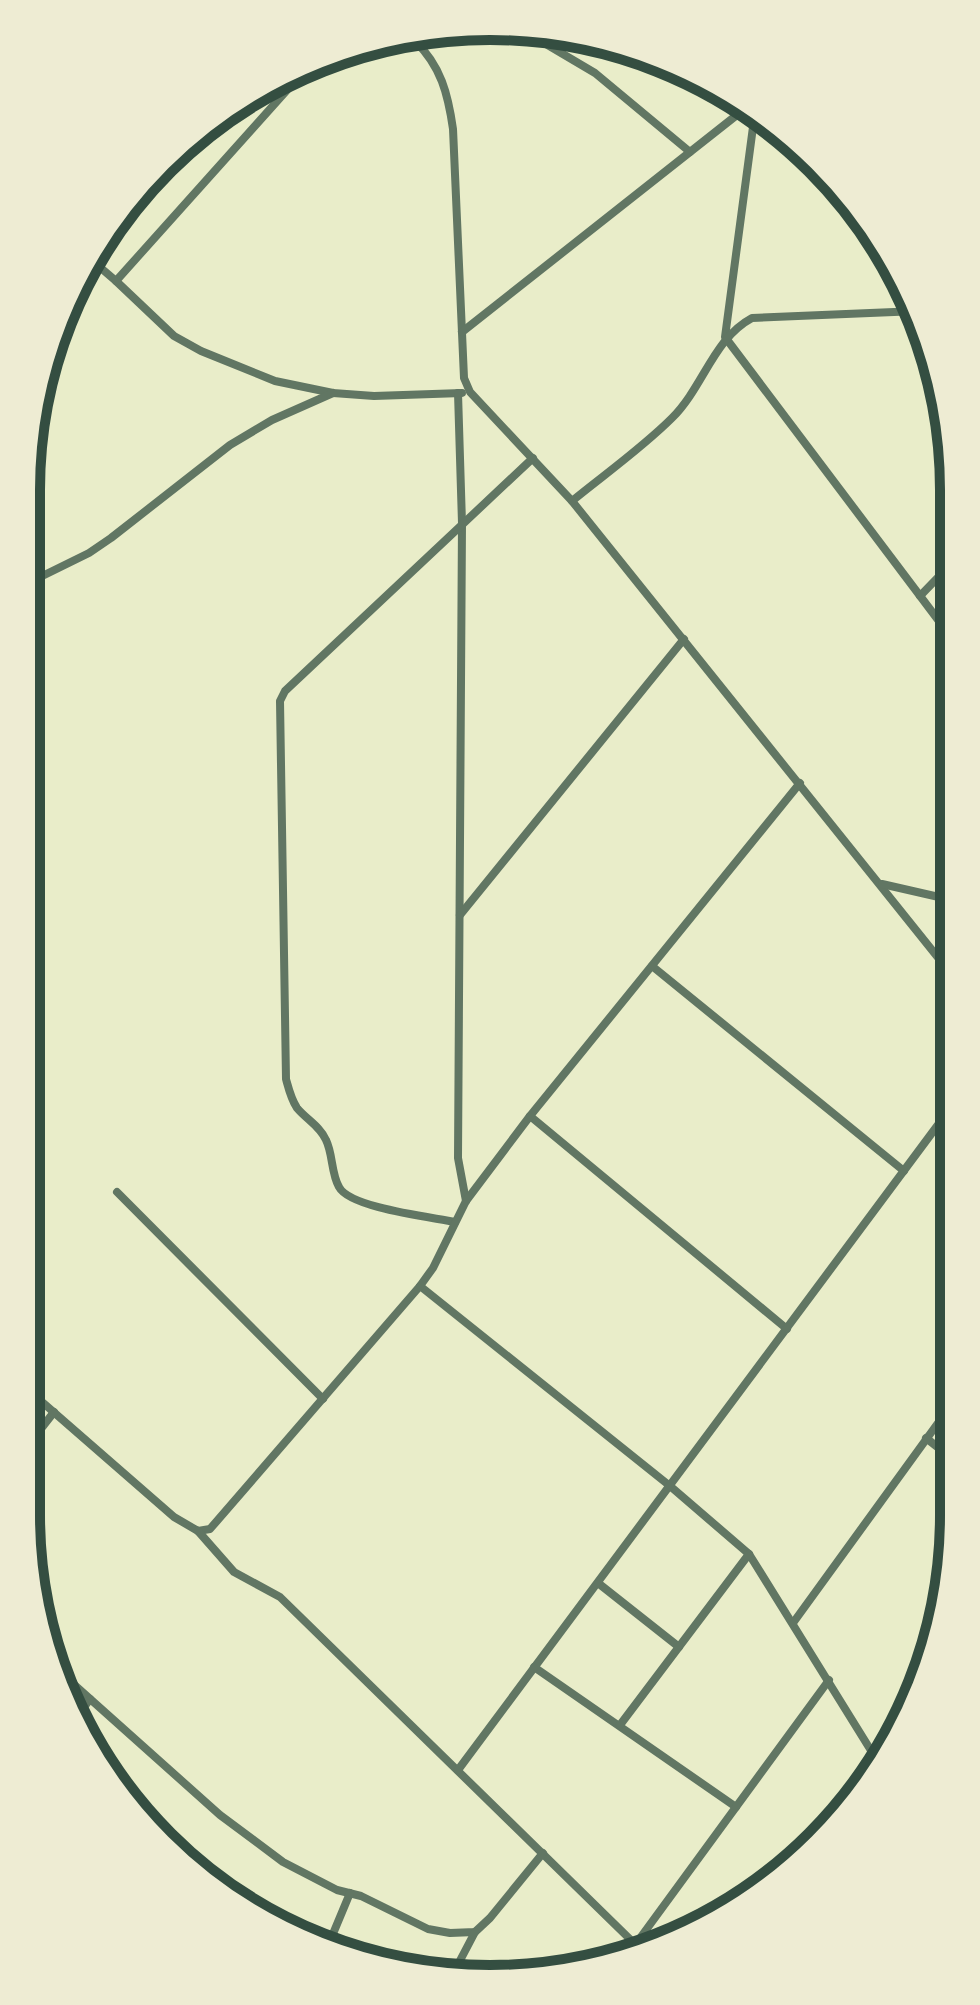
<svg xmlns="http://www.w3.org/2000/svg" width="980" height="2005" font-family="Signika,sans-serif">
	<rect width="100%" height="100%" fill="#e9edc9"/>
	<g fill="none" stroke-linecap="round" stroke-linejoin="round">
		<g stroke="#617663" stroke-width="8">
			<path d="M 529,34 L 595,73 L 690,152"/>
			<path d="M 415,41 C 441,66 448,94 453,129 L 464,378 L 470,392 L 572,501 L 952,975"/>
			<path d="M 755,112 L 725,337 L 951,637"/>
			<path d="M 95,263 L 116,281 L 313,61"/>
			<path d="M 116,281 L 174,336 L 201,351 L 275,381 L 333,393 L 374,396 L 462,393"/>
			<path d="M 462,332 L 747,107"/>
			<path d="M 458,393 L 462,523 L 458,1158 L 466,1201"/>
			<path d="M 572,501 C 605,474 642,448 672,418 C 704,386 713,339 752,318 L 918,311"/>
			<path d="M 26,584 L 89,553 L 111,538 L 230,445 L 272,420 L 333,393"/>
			<path d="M 920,596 L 950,565"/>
			<path d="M 882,884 L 952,900"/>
			<path d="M 460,915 L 684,639"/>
			<path d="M 652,966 L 904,1171"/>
			<path d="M 530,1116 L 787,1329"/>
			<path d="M 117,1192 L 323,1399"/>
			<path d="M 455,1222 C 431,1217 350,1208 339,1187 C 331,1173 333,1154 326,1140 C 320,1126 306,1119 297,1108 C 291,1099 289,1090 286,1079 L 280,701 L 285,691 L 533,458"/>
			<path d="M 420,1286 L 670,1486 L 749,1554 L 875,1757"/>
			<path d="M 26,1388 L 174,1517 L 198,1531 L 210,1529 L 420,1286 L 433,1268 L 466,1201 L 530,1116 L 800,783"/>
			<path d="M 926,1438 L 954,1460"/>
			<path d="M 26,1448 L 54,1412"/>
			<path d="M 198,1531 L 234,1572 L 280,1597 L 639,1948"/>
			<path d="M 598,1583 L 679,1647"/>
			<path d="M 793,1623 L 954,1401"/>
			<path d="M 51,1664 L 220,1815 L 283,1862 L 337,1890 L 361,1896 L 428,1929 L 450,1933 L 475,1932 L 490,1918 L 543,1853"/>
			<path d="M 534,1667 L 736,1807"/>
			<path d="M 78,1715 L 90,1699"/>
			<path d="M 620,1725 L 749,1554"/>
			<path d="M 458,1770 L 952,1106"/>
			<path d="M 330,1941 L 350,1893"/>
			<path d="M 635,1945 L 829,1680"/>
			<path d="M 454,1972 L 475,1932"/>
		</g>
	</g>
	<path d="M0 0H980V2005H0ZM490 40H490A450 450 0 0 1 940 490V1515A450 450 0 0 1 490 1965H490A450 450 0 0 1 40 1515V490A450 450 0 0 1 490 40Z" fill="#eeecd3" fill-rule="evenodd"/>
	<path fill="none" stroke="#344e41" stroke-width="10" d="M490 40H490A450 450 0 0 1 940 490V1515A450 450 0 0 1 490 1965H490A450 450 0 0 1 40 1515V490A450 450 0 0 1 490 40Z"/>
</svg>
